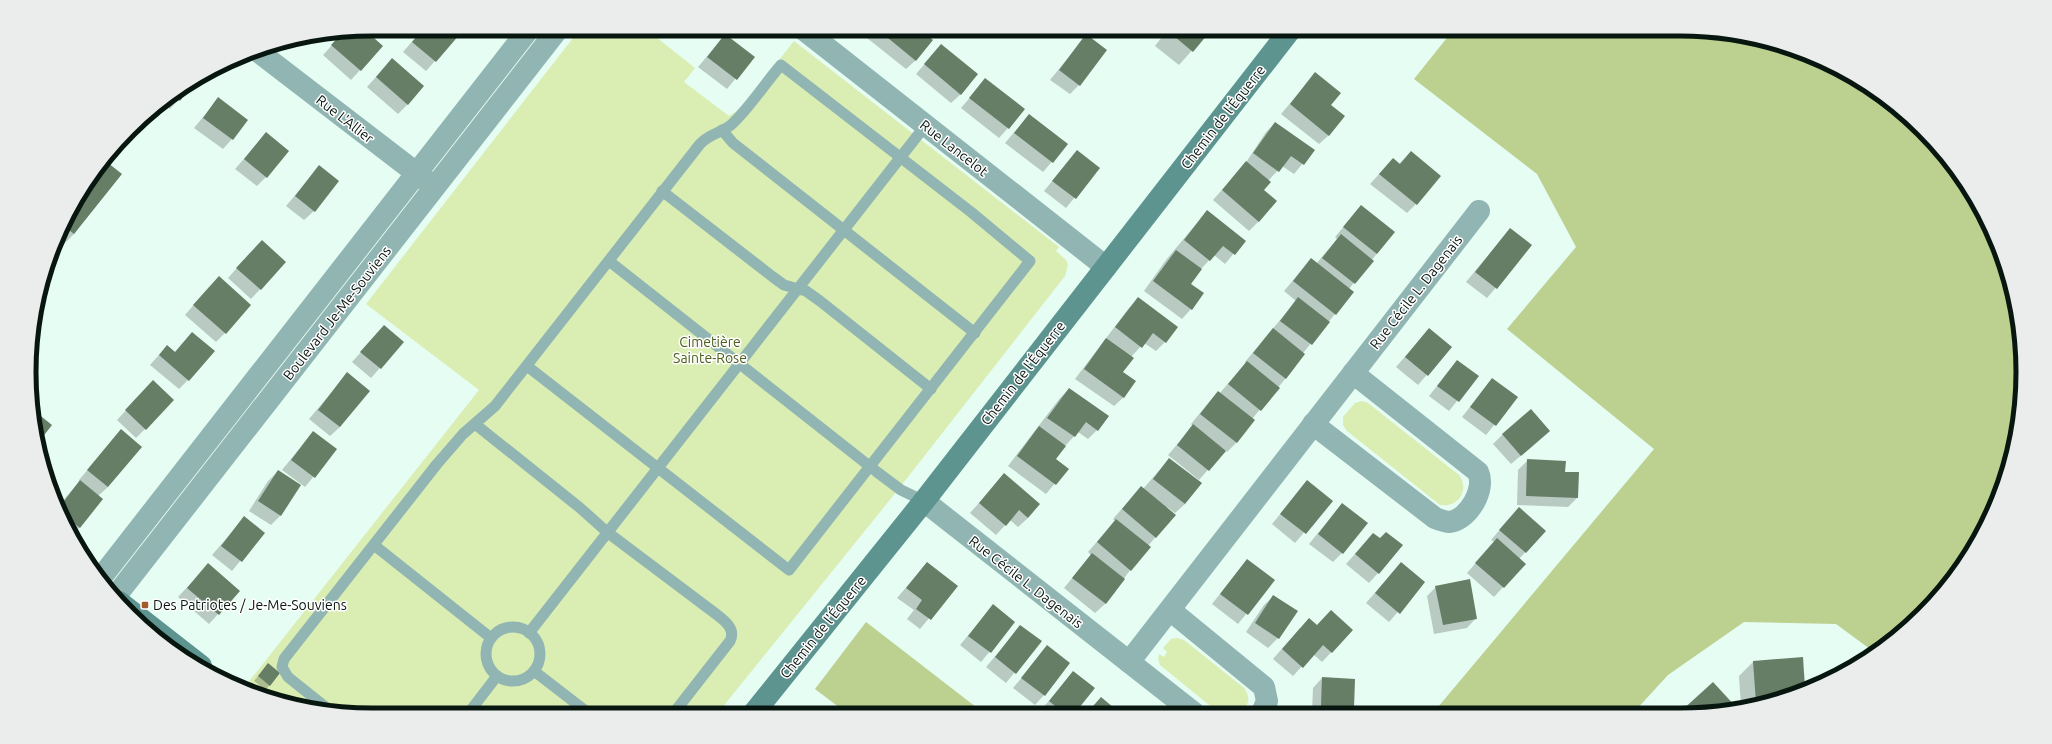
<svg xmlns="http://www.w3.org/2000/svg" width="2052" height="744" font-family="Ubuntu,sans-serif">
	<rect width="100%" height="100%" fill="#e6fdf3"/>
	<g fill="#daedb2">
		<path d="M 580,29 L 646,29 L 695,68 L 684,82 L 729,116 L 741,108 L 794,41 L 1059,247 L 1056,251 L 1066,260 L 1068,265 L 1065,276 L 897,491 L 717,714 L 372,715 L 283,703 L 258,692 L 247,684 L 479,390 L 366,304 Z"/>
		<path d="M 1362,401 L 1368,403 L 1459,475 C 1470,490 1458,508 1440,505 L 1347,431 L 1343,425 L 1343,417 L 1355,403 Z"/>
		<path d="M 1177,638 L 1184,640 L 1244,688 C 1251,698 1249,703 1242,713 L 1219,713 L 1160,665 L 1158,658 L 1159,654 L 1164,657 L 1167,652 L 1163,648 L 1171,639 Z"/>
	</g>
	<g fill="#bcd090">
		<path d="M 1454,29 L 1680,29 L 1769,41 L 1831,64 L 1889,100 L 1938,146 L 1977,200 L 2005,262 L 2020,327 L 2022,394 L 2011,461 L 1977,544 L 1906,630 L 1874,652 L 1836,624 L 1744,622 L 1668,675 L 1634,712 L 1433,713 L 1654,449 L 1507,329 L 1576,247 L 1537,174 L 1414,79 Z"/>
		<path d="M 866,622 L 985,714 L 848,714 L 815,689 Z"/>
	</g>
	<g fill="#0003">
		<path d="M 423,29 L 453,29 L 459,34 L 426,71 L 403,52 Z"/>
		<path d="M 874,29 L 917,29 L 916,60 L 906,69 L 867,38 Z"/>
		<path d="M 1168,29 L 1211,29 L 1179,65 L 1155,46 Z"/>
		<path d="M 364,30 L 382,46 L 351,80 L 323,55 L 344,32 Z"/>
		<path d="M 725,35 L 753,57 L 727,89 L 698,67 Z"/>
		<path d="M 1086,36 L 1079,85 L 1070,94 L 1050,80 Z"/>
		<path d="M 941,45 L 961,94 L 951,103 L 916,74 Z"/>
		<path d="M 392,59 L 408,104 L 398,114 L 367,87 Z"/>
		<path d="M 1315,74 L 1330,105 L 1329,135 L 1319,144 L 1281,114 Z"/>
		<path d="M 985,80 L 1024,110 L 999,138 L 961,108 Z"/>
		<path d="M 190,87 L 170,109 L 163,103 Z"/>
		<path d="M 218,99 L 232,139 L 223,149 L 194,128 Z"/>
		<path d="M 1029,115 L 1067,144 L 1043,172 L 1005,143 Z"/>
		<path d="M 1275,123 L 1313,151 L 1294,174 L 1282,166 L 1268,181 L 1262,190 L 1259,221 L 1249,231 L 1213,200 L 1245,164 L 1266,132 Z"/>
		<path d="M 266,134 L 266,177 L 257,186 L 235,169 Z"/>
		<path d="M 1077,151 L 1099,168 L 1066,208 L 1044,191 Z"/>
		<path d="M 1411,152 L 1416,204 L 1407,213 L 1370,184 L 1393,159 L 1399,164 Z"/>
		<path d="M 103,160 L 120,174 L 74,234 L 60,248 L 57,245 L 64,220 Z"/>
		<path d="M 319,167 L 314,211 L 304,220 L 286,206 Z"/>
		<path d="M 1361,206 L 1394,232 L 1349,289 L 1353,292 L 1303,353 L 1286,378 L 1252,419 L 1254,420 L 1236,443 L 1227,452 L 1225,450 L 1199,480 L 1168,455 L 1193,426 L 1191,424 L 1209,402 L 1218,392 L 1219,394 L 1246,363 L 1245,362 L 1264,339 L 1296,301 L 1284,291 L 1311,259 L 1316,264 L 1337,239 L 1335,237 Z"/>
		<path d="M 1207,211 L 1244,241 L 1225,264 L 1214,255 L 1201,269 L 1190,284 L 1191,309 L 1182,319 L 1144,291 L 1166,260 Z"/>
		<path d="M 1510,229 L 1531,246 L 1487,298 L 1466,282 Z"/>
		<path d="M 252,251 L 285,262 L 251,299 L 228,278 Z"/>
		<path d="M 209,287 L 225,333 L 216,342 L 185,315 Z"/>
		<path d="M 1138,299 L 1165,342 L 1156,351 L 1144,343 L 1131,357 L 1122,372 L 1124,397 L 1114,406 L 1075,379 L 1129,308 Z"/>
		<path d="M 384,327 L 402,343 L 371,378 L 352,362 Z"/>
		<path d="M 1429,329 L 1450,348 L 1418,385 L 1396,367 Z"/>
		<path d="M 167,346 L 175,352 L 188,380 L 179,389 L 150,365 Z"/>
		<path d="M 1457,361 L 1477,376 L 1449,411 L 1429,396 Z"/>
		<path d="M 347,374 L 340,427 L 330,436 L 309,419 Z"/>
		<path d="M 1492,379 L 1517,397 L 1486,435 L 1462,417 Z"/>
		<path d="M 1069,389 L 1097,430 L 1088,439 L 1078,432 L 1065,446 L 1054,459 L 1067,469 L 1046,494 L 1008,466 L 1060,398 Z"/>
		<path d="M 144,391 L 145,429 L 136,438 L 117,420 Z"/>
		<path d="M 121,431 L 108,487 L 98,496 L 80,527 L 73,533 L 60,504 L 80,481 L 79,480 Z"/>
		<path d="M 313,432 L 336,449 L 305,487 L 282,470 Z"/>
		<path d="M 1503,434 L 1539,440 L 1511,464 L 1493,444 Z"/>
		<path d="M 1169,459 L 1185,504 L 1175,513 L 1167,507 L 1166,508 L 1174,515 L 1148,546 L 1105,604 L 1095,613 L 1064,588 L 1091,555 L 1088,552 L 1115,521 L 1113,519 L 1132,497 L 1141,487 L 1143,489 Z"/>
		<path d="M 1528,460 L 1564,473 L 1577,498 L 1568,507 L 1517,505 L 1518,470 Z"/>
		<path d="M 278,471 L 300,485 L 280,516 L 271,525 L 249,511 L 268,481 Z"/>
		<path d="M 1004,475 L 1028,518 L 1018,527 L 1010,520 L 996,535 L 970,513 Z"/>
		<path d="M 1307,482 L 1331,501 L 1295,543 L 1272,524 Z"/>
		<path d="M 1342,504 L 1342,553 L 1333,562 L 1309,544 Z"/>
		<path d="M 244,518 L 263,533 L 232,571 L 212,555 Z"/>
		<path d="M 1510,518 L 1545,531 L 1519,559 L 1524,564 L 1494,597 L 1467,573 L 1494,542 L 1491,540 Z"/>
		<path d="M 1373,534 L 1378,573 L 1369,583 L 1346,564 Z"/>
		<path d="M 1247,560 L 1274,580 L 1238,624 L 1212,604 Z"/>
		<path d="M 927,563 L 956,586 L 920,629 L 907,619 L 914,610 L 897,598 Z"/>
		<path d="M 1401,563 L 1424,582 L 1389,622 L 1366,603 Z"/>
		<path d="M 208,565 L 239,591 L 209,624 L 178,597 Z"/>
		<path d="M 1436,587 L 1476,618 L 1467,628 L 1434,634 L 1427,596 Z"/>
		<path d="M 1274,596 L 1278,638 L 1268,648 L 1246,632 L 1264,605 Z"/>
		<path d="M 993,606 L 1014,622 L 981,662 L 960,645 Z"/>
		<path d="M 1021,626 L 1040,641 L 1006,683 L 986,667 Z"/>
		<path d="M 1317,626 L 1352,630 L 1322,662 L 1313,654 L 1293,676 L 1273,659 L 1300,628 Z"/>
		<path d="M 1047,647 L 1044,695 L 1035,705 L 1013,688 Z"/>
		<path d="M 1802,658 L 1804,688 L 1741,707 L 1739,676 L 1753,662 Z"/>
		<path d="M 268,664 L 270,685 L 265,690 L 254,681 Z"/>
		<path d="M 1074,672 L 1094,688 L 1074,713 L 1043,714 L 1040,711 Z"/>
		<path d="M 1322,678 L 1353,707 L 1347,713 L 1312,713 L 1313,688 Z"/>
		<path d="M 1101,699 L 1118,713 L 1087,713 Z"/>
	</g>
	<g fill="#667d66">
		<path d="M 423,29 L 455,29 L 460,34 L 436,62 L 412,42 Z"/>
		<path d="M 877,29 L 919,29 L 933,40 L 916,61 Z"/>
		<path d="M 1170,29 L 1212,29 L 1193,52 L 1168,31 Z"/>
		<path d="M 365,30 L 383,46 L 361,71 L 331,45 L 343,32 Z"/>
		<path d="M 725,34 L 755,57 L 737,80 L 707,57 Z"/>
		<path d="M 1086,34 L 1107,50 L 1080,86 L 1059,70 Z"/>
		<path d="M 941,44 L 978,74 L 961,95 L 924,64 Z"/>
		<path d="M 392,58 L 424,86 L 408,105 L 376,77 Z"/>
		<path d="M 1315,72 L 1341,93 L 1331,105 L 1345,116 L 1329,136 L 1290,104 Z"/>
		<path d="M 985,78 L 1025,109 L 1009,129 L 969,98 Z"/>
		<path d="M 192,85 L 180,101 L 175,96 Z"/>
		<path d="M 218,97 L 248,120 L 233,140 L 203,118 Z"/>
		<path d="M 1029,114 L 1068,144 L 1053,163 L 1014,133 Z"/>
		<path d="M 1275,122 L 1315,150 L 1304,165 L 1291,156 L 1279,172 L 1253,153 Z"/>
		<path d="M 266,132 L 289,151 L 267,178 L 244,159 Z"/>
		<path d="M 1077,150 L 1100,168 L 1076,199 L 1052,181 Z"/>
		<path d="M 1411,151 L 1441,176 L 1417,205 L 1379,174 L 1393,158 L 1400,164 Z"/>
		<path d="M 103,159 L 122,174 L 74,234 L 63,225 L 64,220 Z"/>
		<path d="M 1246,161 L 1271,182 L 1264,190 L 1277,201 L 1259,222 L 1222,190 Z"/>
		<path d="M 319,165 L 339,181 L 315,212 L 295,196 Z"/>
		<path d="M 1361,205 L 1395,232 L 1377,254 L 1343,227 Z"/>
		<path d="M 1207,210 L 1246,241 L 1235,255 L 1223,246 L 1210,261 L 1184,240 Z"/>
		<path d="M 1510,228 L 1532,245 L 1497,289 L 1475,272 Z"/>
		<path d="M 1341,234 L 1374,261 L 1355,284 L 1322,258 Z"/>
		<path d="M 262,240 L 286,262 L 261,290 L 236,268 Z"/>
		<path d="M 1176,250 L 1202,269 L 1191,284 L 1204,293 L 1192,310 L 1153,281 Z"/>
		<path d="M 1311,258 L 1354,292 L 1336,315 L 1293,281 Z"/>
		<path d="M 219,276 L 251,305 L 226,334 L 193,305 Z"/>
		<path d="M 1138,297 L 1178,327 L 1166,343 L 1153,333 L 1142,348 L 1115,327 Z"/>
		<path d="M 1298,297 L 1330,322 L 1312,345 L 1280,321 Z"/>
		<path d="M 384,325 L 404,342 L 381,369 L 360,352 Z"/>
		<path d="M 1273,328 L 1305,354 L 1286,379 L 1253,353 Z"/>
		<path d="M 1429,328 L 1452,347 L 1428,376 L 1405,357 Z"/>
		<path d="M 192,332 L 215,351 L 189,381 L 159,355 L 167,345 L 175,352 Z"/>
		<path d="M 1106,338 L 1134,358 L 1123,372 L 1136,381 L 1124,398 L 1084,369 Z"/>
		<path d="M 1457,360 L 1479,376 L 1459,402 L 1437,386 Z"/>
		<path d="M 1247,361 L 1280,388 L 1261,411 L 1228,384 Z"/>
		<path d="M 347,372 L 370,391 L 340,427 L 318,410 Z"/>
		<path d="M 1492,378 L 1518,397 L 1496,426 L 1470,407 Z"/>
		<path d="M 153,380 L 174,400 L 146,430 L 125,410 Z"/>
		<path d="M 1069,388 L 1109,416 L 1098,431 L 1086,422 L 1075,437 L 1047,418 Z"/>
		<path d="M 1218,391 L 1255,420 L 1237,443 L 1200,414 Z"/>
		<path d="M 32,409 L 52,425 L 38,443 Z"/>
		<path d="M 1531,409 L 1550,431 L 1521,456 L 1502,434 Z"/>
		<path d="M 1193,424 L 1226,451 L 1209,471 L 1177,445 Z"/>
		<path d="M 1039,426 L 1066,446 L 1056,459 L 1069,469 L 1056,485 L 1017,456 Z"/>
		<path d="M 121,429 L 142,447 L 108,487 L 87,470 Z"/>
		<path d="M 313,431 L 337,449 L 315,478 L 291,460 Z"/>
		<path d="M 1169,458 L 1202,483 L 1185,504 L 1153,479 Z"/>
		<path d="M 1527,459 L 1566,461 L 1565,472 L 1579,472 L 1578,498 L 1526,496 Z"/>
		<path d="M 278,470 L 301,485 L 281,516 L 258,501 Z"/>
		<path d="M 1004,473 L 1040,504 L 1028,518 L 1019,510 L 1006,526 L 979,503 Z"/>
		<path d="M 80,480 L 103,499 L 80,528 L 66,517 L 61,505 Z"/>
		<path d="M 1307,480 L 1333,501 L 1306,534 L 1280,514 Z"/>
		<path d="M 1141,486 L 1176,515 L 1156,538 L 1122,509 Z"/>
		<path d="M 1342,503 L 1368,523 L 1343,554 L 1318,534 Z"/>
		<path d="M 1519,507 L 1546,531 L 1526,553 L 1499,530 Z"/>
		<path d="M 244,516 L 265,533 L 242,562 L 221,546 Z"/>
		<path d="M 1116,519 L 1151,547 L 1131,571 L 1097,542 Z"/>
		<path d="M 1386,532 L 1403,545 L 1379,574 L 1355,554 L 1373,533 L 1380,538 Z"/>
		<path d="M 1497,538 L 1526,564 L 1504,588 L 1475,563 Z"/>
		<path d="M 1092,553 L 1125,579 L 1106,604 L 1072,578 Z"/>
		<path d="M 1247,559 L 1275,580 L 1248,615 L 1220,594 Z"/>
		<path d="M 927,562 L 958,586 L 931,620 L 916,609 L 922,600 L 906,588 Z"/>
		<path d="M 1401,562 L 1425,582 L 1400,614 L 1375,593 Z"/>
		<path d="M 208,563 L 240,591 L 219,615 L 187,588 Z"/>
		<path d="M 1470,579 L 1477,619 L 1443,625 L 1435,586 Z"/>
		<path d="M 1273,595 L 1298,611 L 1279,639 L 1255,623 Z"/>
		<path d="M 993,604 L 1015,622 L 991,653 L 968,636 Z"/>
		<path d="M 1331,610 L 1353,630 L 1332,653 L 1323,645 L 1303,668 L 1282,649 L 1309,618 L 1317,625 Z"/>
		<path d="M 1020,625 L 1042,641 L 1016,674 L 995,657 Z"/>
		<path d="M 1047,645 L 1070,663 L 1045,696 L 1021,678 Z"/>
		<path d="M 1803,657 L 1805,688 L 1756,703 L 1753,661 Z"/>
		<path d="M 268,663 L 280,673 L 270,686 L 258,676 Z"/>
		<path d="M 1073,671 L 1095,688 L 1075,713 L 1064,713 L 1049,701 Z"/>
		<path d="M 1322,677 L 1355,679 L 1354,708 L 1321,706 Z"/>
		<path d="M 1713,682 L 1737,708 L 1725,712 L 1680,712 Z"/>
		<path d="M 1101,697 L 1120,713 L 1087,713 Z"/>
	</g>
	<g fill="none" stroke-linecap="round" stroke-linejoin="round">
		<g stroke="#91b5b2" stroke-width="11">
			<path d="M 722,130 L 733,143 L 975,333"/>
			<path d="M 662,191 L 773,277 L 784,285 L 806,291 L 820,301 L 931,389"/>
			<path d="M 609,261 L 877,472 L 901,490 L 924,501"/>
			<path d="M 475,424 L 579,507 L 607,532 L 716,614 C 725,621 736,629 730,641 L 673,714"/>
			<path d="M 374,545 L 491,638"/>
			<circle cx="513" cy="654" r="27"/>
			<path d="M 529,633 L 925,126"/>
			<path d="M 534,671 L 591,715"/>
			<path d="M 328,709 L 288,677 L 282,667 L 284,659 L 437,464 L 463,434 L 495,406 L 700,144 C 709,134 721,133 731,125 C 748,110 766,82 781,65 L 971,212 L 1030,261 L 789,570 L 527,366"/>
			<path d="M 467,715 L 497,676"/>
		</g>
		<g stroke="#91b5b2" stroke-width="22">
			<path d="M 803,29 L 1106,267"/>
			<path d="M 256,50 L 428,182"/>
			<path d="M 1313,424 L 1435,518 C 1440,520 1445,522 1450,522 C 1469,519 1486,489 1478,472 L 1353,373"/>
			<path d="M 924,501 L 1194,713"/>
			<path d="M 100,579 L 529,29"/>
			<path d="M 115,597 L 558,29"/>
			<path d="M 1170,610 L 1264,687 L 1267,701 L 1262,713"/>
			<path d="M 1129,662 L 1479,211"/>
		</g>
		<g stroke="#5d9490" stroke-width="22">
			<path d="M 119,602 L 201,666"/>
			<path d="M 753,714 L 924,501 L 1291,29"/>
		</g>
	</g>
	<rect fill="#a05d2b" stroke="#fff" stroke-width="1.5" x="141" y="601" width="8" height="8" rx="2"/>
	<g text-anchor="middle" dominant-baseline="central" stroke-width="3" stroke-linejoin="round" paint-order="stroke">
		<g font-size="14" fill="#081610" stroke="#fff">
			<text transform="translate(1223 117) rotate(-52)">Chemin de l'Équerre</text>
			<text transform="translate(345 119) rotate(38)">Rue L'Allier</text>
			<text transform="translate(954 148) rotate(38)">Rue Lancelot</text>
			<text transform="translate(1416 292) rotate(-52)">Rue Cécile L. Dagenais</text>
			<text transform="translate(337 313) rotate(-52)">Boulevard Je-Me-Souviens</text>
			<text transform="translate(1023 373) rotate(-52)">Chemin de l'Équerre</text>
			<text transform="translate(1026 582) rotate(38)">Rue Cécile L. Dagenais</text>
			<text transform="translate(823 627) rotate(-51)">Chemin de l'Équerre</text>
		</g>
		<g font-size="14" fill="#4d5e1c" stroke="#fff">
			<text x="710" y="342">Cimetière<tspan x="710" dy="16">Sainte-Rose</tspan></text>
		</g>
		<g font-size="14" fill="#081610" stroke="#fff" text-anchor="start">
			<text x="153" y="605">Des Patriotes / Je-Me-Souviens</text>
		</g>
	</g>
	<path d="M0 0H2052V744H0ZM372 36H1680A336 336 0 0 1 2016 372V372A336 336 0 0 1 1680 708H372A336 336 0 0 1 36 372V372A336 336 0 0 1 372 36Z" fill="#ebecec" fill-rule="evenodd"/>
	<path fill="none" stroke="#081610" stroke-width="5" d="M372 36H1680A336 336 0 0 1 2016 372V372A336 336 0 0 1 1680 708H372A336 336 0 0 1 36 372V372A336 336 0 0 1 372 36Z"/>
</svg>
